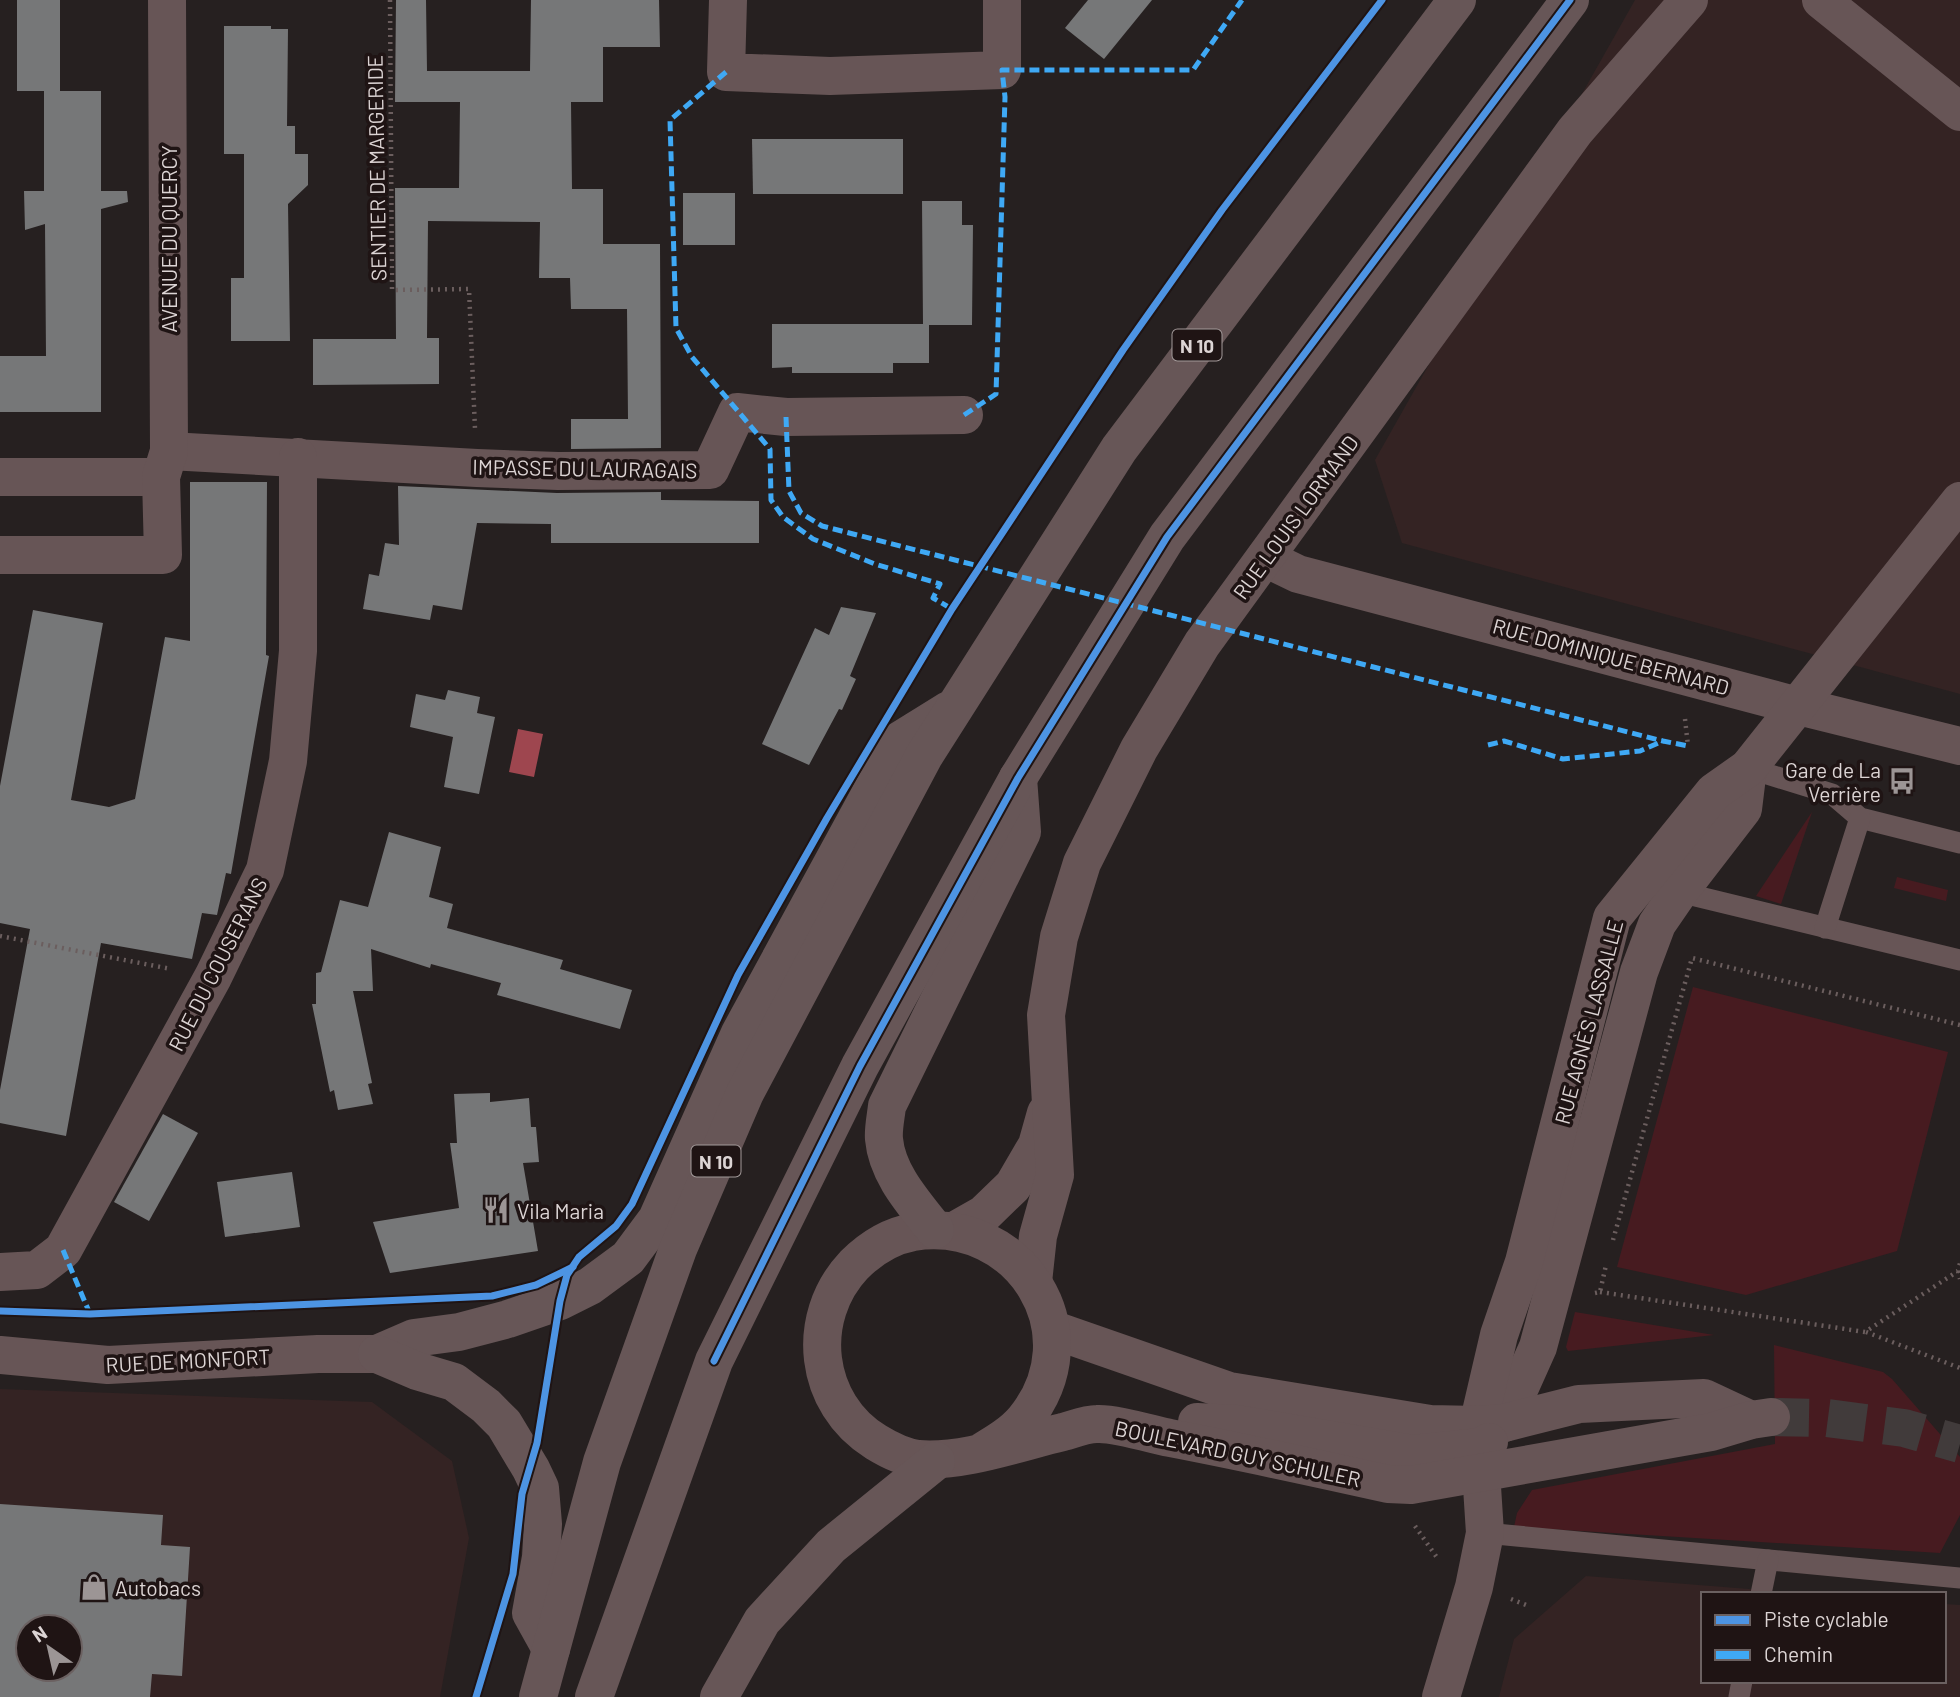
<svg xmlns="http://www.w3.org/2000/svg" width="1960" height="1697" font-family="Barlow,sans-serif">
	<rect width="100%" height="100%" fill="#262020"/>
	<g fill="#342323" fill-rule="evenodd">
		<path d="M 1635,0 L 1960,0 L 1960,694 L 1402,543 L 1375,460 Z"/>
		<path d="M 0,1389 L 372,1402 L 452,1461 L 469,1538 L 440,1697 L 0,1697 ZM 28,1627 L 70,1627 L 70,1669 L 28,1669 Z"/>
		<path d="M 1586,1576 L 1813,1594 L 1703,1594 L 1703,1681 L 1944,1681 L 1944,1604 L 1960,1605 L 1960,1697 L 1499,1697 L 1514,1639 Z"/>
	</g>
	<g fill="#471b20">
		<path d="M 1812,812 L 1781,904 L 1756,896 Z"/>
		<path d="M 1897,877 L 1948,890 L 1946,901 L 1894,888 Z"/>
		<path d="M 1693,987 L 1948,1052 L 1897,1251 L 1746,1295 L 1617,1267 Z"/>
		<path d="M 1575,1312 L 1714,1335 L 1568,1351 L 1566,1347 Z"/>
		<path d="M 1774,1345 L 1883,1372 L 1892,1379 L 1960,1457 L 1960,1515 L 1940,1553 L 1514,1527 L 1517,1513 L 1532,1490 L 1775,1444 Z"/>
	</g>
	<path fill="#9e464f" d="M 518,729 L 543,734 L 534,777 L 509,772 Z"/>
	<g fill="#767778" fill-rule="evenodd">
		<rect x="17" y="0" width="43" height="91"/>
		<path d="M 396,0 L 426,0 L 427,71 L 530,71 L 531,0 L 659,0 L 660,47 L 603,47 L 603,102 L 571,102 L 572,189 L 603,189 L 603,244 L 660,244 L 661,448 L 571,449 L 571,419 L 628,419 L 627,309 L 571,309 L 570,278 L 539,278 L 540,222 L 428,221 L 427,338 L 439,338 L 439,384 L 313,385 L 313,339 L 396,339 L 395,188 L 459,188 L 460,102 L 395,102 Z"/>
		<path d="M 1088,0 L 1152,0 L 1104,59 L 1065,28 Z"/>
		<path d="M 224,26 L 271,26 L 271,29 L 288,29 L 287,126 L 295,126 L 295,154 L 308,154 L 308,185 L 288,204 L 290,341 L 231,341 L 231,278 L 244,278 L 244,154 L 224,154 Z"/>
		<path d="M 44,91 L 101,91 L 101,191 L 127,191 L 128,202 L 101,209 L 101,412 L 0,412 L 0,356 L 46,356 L 45,224 L 25,230 L 24,191 L 44,191 Z"/>
		<path d="M 752,139 L 903,139 L 903,194 L 753,194 Z"/>
		<rect x="683" y="193" width="52" height="52"/>
		<path d="M 922,201 L 962,201 L 962,225 L 973,225 L 972,325 L 929,325 L 929,363 L 893,363 L 893,373 L 792,373 L 792,367 L 772,368 L 772,324 L 923,324 Z"/>
		<path d="M 190,482 L 267,482 L 266,655 L 269,656 L 231,874 L 226,873 L 217,915 L 202,913 L 192,959 L 101,943 L 66,1136 L 0,1123 L 0,1090 L 30,929 L 0,923 L 0,786 L 33,610 L 103,623 L 71,800 L 109,807 L 135,799 L 165,637 L 190,641 Z"/>
		<path d="M 398,486 L 557,493 L 661,492 L 661,500 L 759,501 L 759,543 L 551,543 L 551,524 L 477,523 L 462,610 L 433,605 L 430,620 L 363,609 L 369,574 L 379,576 L 385,543 L 399,545 Z"/>
		<path d="M 841,607 L 876,613 L 850,676 L 856,679 L 842,710 L 839,709 L 809,765 L 762,744 L 815,628 L 829,635 Z"/>
		<path d="M 448,690 L 480,697 L 477,713 L 495,717 L 479,794 L 444,787 L 453,737 L 410,727 L 416,694 L 445,700 Z"/>
		<path d="M 389,832 L 441,847 L 429,897 L 453,904 L 447,928 L 563,960 L 560,969 L 632,990 L 620,1029 L 497,995 L 501,983 L 431,964 L 430,968 L 371,949 L 373,991 L 353,991 L 372,1083 L 368,1084 L 373,1104 L 338,1110 L 334,1090 L 330,1092 L 312,1004 L 316,1004 L 316,973 L 321,972 L 340,900 L 368,907 Z"/>
		<path d="M 490,1093 L 490,1102 L 529,1098 L 531,1127 L 536,1127 L 539,1162 L 523,1163 L 538,1251 L 390,1273 L 373,1222 L 459,1208 L 450,1143 L 457,1143 L 454,1094 Z"/>
		<path d="M 163,1114 L 198,1133 L 149,1221 L 114,1202 Z"/>
		<path d="M 292,1172 L 300,1227 L 225,1237 L 217,1182 Z"/>
		<path d="M 0,1504 L 163,1515 L 161,1545 L 190,1547 L 182,1676 L 152,1674 L 150,1697 L 0,1697 ZM 28,1627 L 70,1627 L 70,1669 L 28,1669 Z"/>
	</g>
	<g fill="none" stroke-linecap="round" stroke-linejoin="round">
		<path stroke="#413b3b" stroke-width="38" stroke-dasharray="38 19" stroke-linecap="butt" d="M 1771,1417 L 1827,1418 L 1904,1428 L 1960,1444"/>
		<g stroke="#6b5e5e" stroke-width="4.5" stroke-dasharray="2 5" stroke-linecap="butt">
			<path d="M 390,0 L 392,290 L 469,289 L 475,429"/>
			<path d="M 1685,719 L 1688,746"/>
			<path d="M 0,936 L 171,969"/>
			<path d="M 1613,1240 L 1692,958 L 1960,1025"/>
			<path d="M 1958,1271 L 1960,1279"/>
			<path d="M 1600,1292 L 1865,1332 L 1958,1271 L 1960,1263"/>
			<path d="M 1595,1293 L 1600,1292 L 1606,1265"/>
			<path d="M 1866,1332 L 1960,1368"/>
			<path d="M 1415,1526 L 1438,1559"/>
			<path d="M 1511,1599 L 1526,1605"/>
		</g>
		<g stroke="#675556" stroke-width="21">
			<path d="M 1748,768 L 1832,794 L 1860,818 L 1960,843"/>
			<path d="M 1679,892 L 1960,960"/>
			<path d="M 1825,928 L 1860,818"/>
			<path d="M 1485,1533 L 1960,1578"/>
			<path d="M 1761,1594 L 1768,1560"/>
			<path d="M 1739,1697 L 1742,1681"/>
		</g>
		<g stroke="#675556" stroke-width="38">
			<path d="M 728,0 L 726,72 L 830,76 L 1002,70 L 1002,0"/>
			<path d="M 169,451 L 477,468 L 558,471 L 710,470 L 737,412 L 786,417 L 964,415"/>
			<path d="M 0,477 L 161,477"/>
			<path d="M 0,555 L 163,555 L 161,477 L 169,451 L 167,0"/>
			<path d="M 1265,558 L 1298,574 L 1798,706 L 1960,746"/>
			<path d="M 0,1272 L 37,1270 L 63,1250 L 213,977 L 265,870 L 288,761 L 298,651 L 298,457"/>
			<path d="M 1504,1423 L 1538,1347 L 1639,972 L 1657,924 L 1679,892 L 1743,809 L 1748,768"/>
			<path d="M 1441,1697 L 1474,1587 L 1485,1533 L 1478,1425 L 1499,1335 L 1524,1262 L 1612,918 L 1714,792 L 1748,768 L 1960,501"/>
		</g>
		<g stroke="#675556" stroke-width="38">
			<path d="M 1821,0 L 1960,112"/>
			<path d="M 954,1231 L 984,1214 L 1013,1186 L 1037,1145 L 1046,1113"/>
			<path d="M 1033,1282 L 1038,1236 L 1055,1175 L 1046,1015 L 1059,937 L 1082,863 L 1139,749 L 1202,644 L 1575,131 L 1689,0"/>
			<path d="M 1051,1329 L 1229,1391 L 1430,1424 L 1478,1425 L 1504,1423 L 1579,1404 L 1704,1398 L 1751,1420"/>
			<path d="M 0,1355 L 108,1365 L 318,1354 L 377,1354"/>
			<path d="M 1197,1422 L 1237,1424 L 1413,1454 L 1480,1447 L 1489,1442"/>
			<path d="M 983,1451 C 998,1442 1013,1433 1024,1420 C 1095,1334 1021,1215 913,1232 C 891,1236 870,1249 854,1265 C 804,1318 814,1404 876,1442 C 889,1450 903,1457 918,1459 C 962,1463 1020,1442 1063,1432 C 1074,1429 1086,1424 1097,1424 C 1114,1423 1151,1434 1170,1438 C 1243,1452 1316,1468 1388,1484 L 1411,1485 L 1711,1432 L 1751,1420 L 1771,1417"/>
		</g>
		<g stroke="#675657" stroke-width="38">
			<path d="M 935,1230 C 914,1203 887,1174 884,1139 C 883,1129 886,1116 887,1106 L 1022,832 L 1018,778"/>
			<path d="M 377,1354 L 414,1338 L 459,1332 L 508,1319 L 560,1301 L 590,1286 L 628,1258 L 657,1219 L 740,1033 L 899,741 L 949,710"/>
			<path d="M 377,1354 L 417,1371 L 454,1382 L 486,1406 L 504,1424 L 531,1469 L 540,1488 L 543,1524 L 541,1557 L 531,1613 L 551,1649"/>
			<path d="M 538,1697 L 602,1462 L 678,1249 L 745,1093 L 924,756 L 1119,449 L 1457,0"/>
			<path d="M 594,1697 L 714,1361 L 860,1066 L 1018,778 L 1167,537 L 1570,0"/>
			<path d="M 719,1697 L 762,1621 L 831,1546 L 936,1461"/>
		</g>
		<g stroke="#3fa9f5" stroke-width="5" stroke-dasharray="10 5" stroke-linecap="butt">
			<path d="M 726,72 L 670,120 L 676,328 L 692,357 L 770,449 L 771,500 L 783,517 L 813,539 L 875,564 L 940,584 L 933,598 L 952,609"/>
			<path d="M 964,415 L 996,394 L 1005,97 L 1002,70 L 1193,70 L 1242,0"/>
			<path d="M 786,417 L 789,491 L 801,513 L 822,526 L 1663,741 L 1688,746"/>
			<path d="M 1488,745 L 1504,741 L 1563,759 L 1640,751 L 1663,741"/>
			<path d="M 63,1250 L 90,1314"/>
		</g>
		<defs>
			<g id="cycleway">
				<path d="M 0,1311 L 90,1314 L 492,1296 L 536,1285 L 573,1267"/>
				<path d="M 714,1361 L 860,1066 L 1018,778 L 1167,537 L 1570,0"/>
				<path d="M 476,1697 L 513,1574 L 522,1494 L 537,1443 L 560,1301 L 567,1275 L 579,1257 L 616,1226 L 632,1204 L 738,975 L 827,818 L 952,609 L 1123,350 L 1222,210 L 1382,0"/>
			</g>
		</defs>
		<use href="#cycleway" stroke="#1f1414" stroke-width="11"/>
		<use href="#cycleway" stroke="#4d94e3" stroke-width="7"/>
	</g>
	<defs>
		<symbol id="bus-bare" viewBox="-9 -9 18 18"><path d="M-5-6H5V4H4V6H2V4H-2V6H-4V4H-5ZM-3.5-4V0h7V-4ZM-3.5 1.2v1.5H-2V1.2ZM2 1.2v1.5H3.5V1.2Z" fill="#9c9595" stroke="#1f1414" stroke-width="2.5" paint-order="stroke"/></symbol>
		<symbol id="restaurant-bare" viewBox="-9 -9 18 18"><path d="M-5-6h1v4h1v-4h1v4h1v-4h1v5L-1.5 .5V6h-2V.5L-5-1ZM5-6V6H3V1.5H1.5Q1.5-4 5-6Z" fill="#9c9595" stroke="#1f1414" stroke-width="2.5" paint-order="stroke"/></symbol>
		<symbol id="shop-bare" viewBox="-9 -9 18 18"><path d="M-5-2.5h2.3a2.7 3.5 0 0 1 5.4 0H5L5.5 6h-11ZM-1.5-2.5h3a1.5 2.3 0 0 0-3 0Z" fill="#9c9595" stroke="#1f1414" stroke-width="2.5" paint-order="stroke"/></symbol>
	</defs>
	<g fill-rule="evenodd">
		<use href="#bus-bare" x="1883" y="762" width="38" height="38"/>
		<use href="#restaurant-bare" x="477" y="1191" width="38" height="38"/>
		<use href="#shop-bare" x="75" y="1568" width="38" height="38"/>
	</g>
	<g text-anchor="middle" dominant-baseline="central" stroke-width="7" stroke-linejoin="round" paint-order="stroke">
		<g fill="#1f1414" stroke="#a39a9a" stroke-width="2">
			<rect x="1172.5" y="329.5" width="49" height="31" rx="5"/>
			<rect x="691.5" y="1145.5" width="49" height="31" rx="5"/>
		</g>
		<g font-size="19" font-weight="bold" fill="#dcd4d4">
			<text x="1197" y="345">N 10</text>
			<text x="716" y="1161">N 10</text>
		</g>
		<g font-size="21" fill="#dcd4d4" stroke="#1f1414">
			<text transform="translate(376 168) rotate(-91)">SENTIER DE MARGERIDE</text>
			<text transform="translate(168 239) rotate(-90)">AVENUE DU QUERCY</text>
			<text transform="translate(585 468) rotate(1)">IMPASSE DU LAURAGAIS</text>
			<text transform="translate(1295 517) rotate(-54)">RUE LOUIS LORMAND</text>
			<text transform="translate(1611 656) rotate(15)">RUE DOMINIQUE BERNARD</text>
			<text transform="translate(217 964) rotate(-63)">RUE DU COUSERANS</text>
			<text transform="translate(1588 1022) rotate(-75)">RUE AGNÈS LASSALLE</text>
			<text transform="translate(188 1360) rotate(-3)">RUE DE MONFORT</text>
			<text transform="translate(1238 1453) rotate(12)">BOULEVARD GUY SCHULER</text>
		</g>
		<g font-size="21" fill="#dcd4d4" stroke="#1f1414" text-anchor="start">
			<text x="1881" y="769" text-anchor="end">Gare de La<tspan x="1881" dy="24">Verrière</tspan></text>
			<text x="517" y="1210">Vila Maria</text>
			<text x="115" y="1587">Autobacs</text>
		</g>
	</g>
	<rect x="1701" y="1592" width="245" height="91" fill="#1f1414" stroke="#6b6161" stroke-width="2"/>
	<rect x="1715" y="1615" width="35" height="10" fill="#4d94e3" stroke="#6b6161" stroke-width="2"/>
	<text x="1764" y="1627" font-size="21" fill="#dcd4d4">Piste cyclable</text>
	<rect x="1715" y="1650" width="35" height="10" fill="#3fa9f5" stroke="#6b6161" stroke-width="2"/>
	<text x="1764" y="1662" font-size="21" fill="#dcd4d4">Chemin</text>
	<g transform="translate(49 1648) rotate(326)"><circle r="33" fill="#1f1414" stroke="#6b6161" stroke-width="2"/>
	<path d="M0-5L12 26L0 18L-12 26Z" fill="#9c9595"/>
	<text y="-10" font-size="19" font-weight="bold" text-anchor="middle" fill="#dcd4d4">N</text>
	</g>
</svg>
